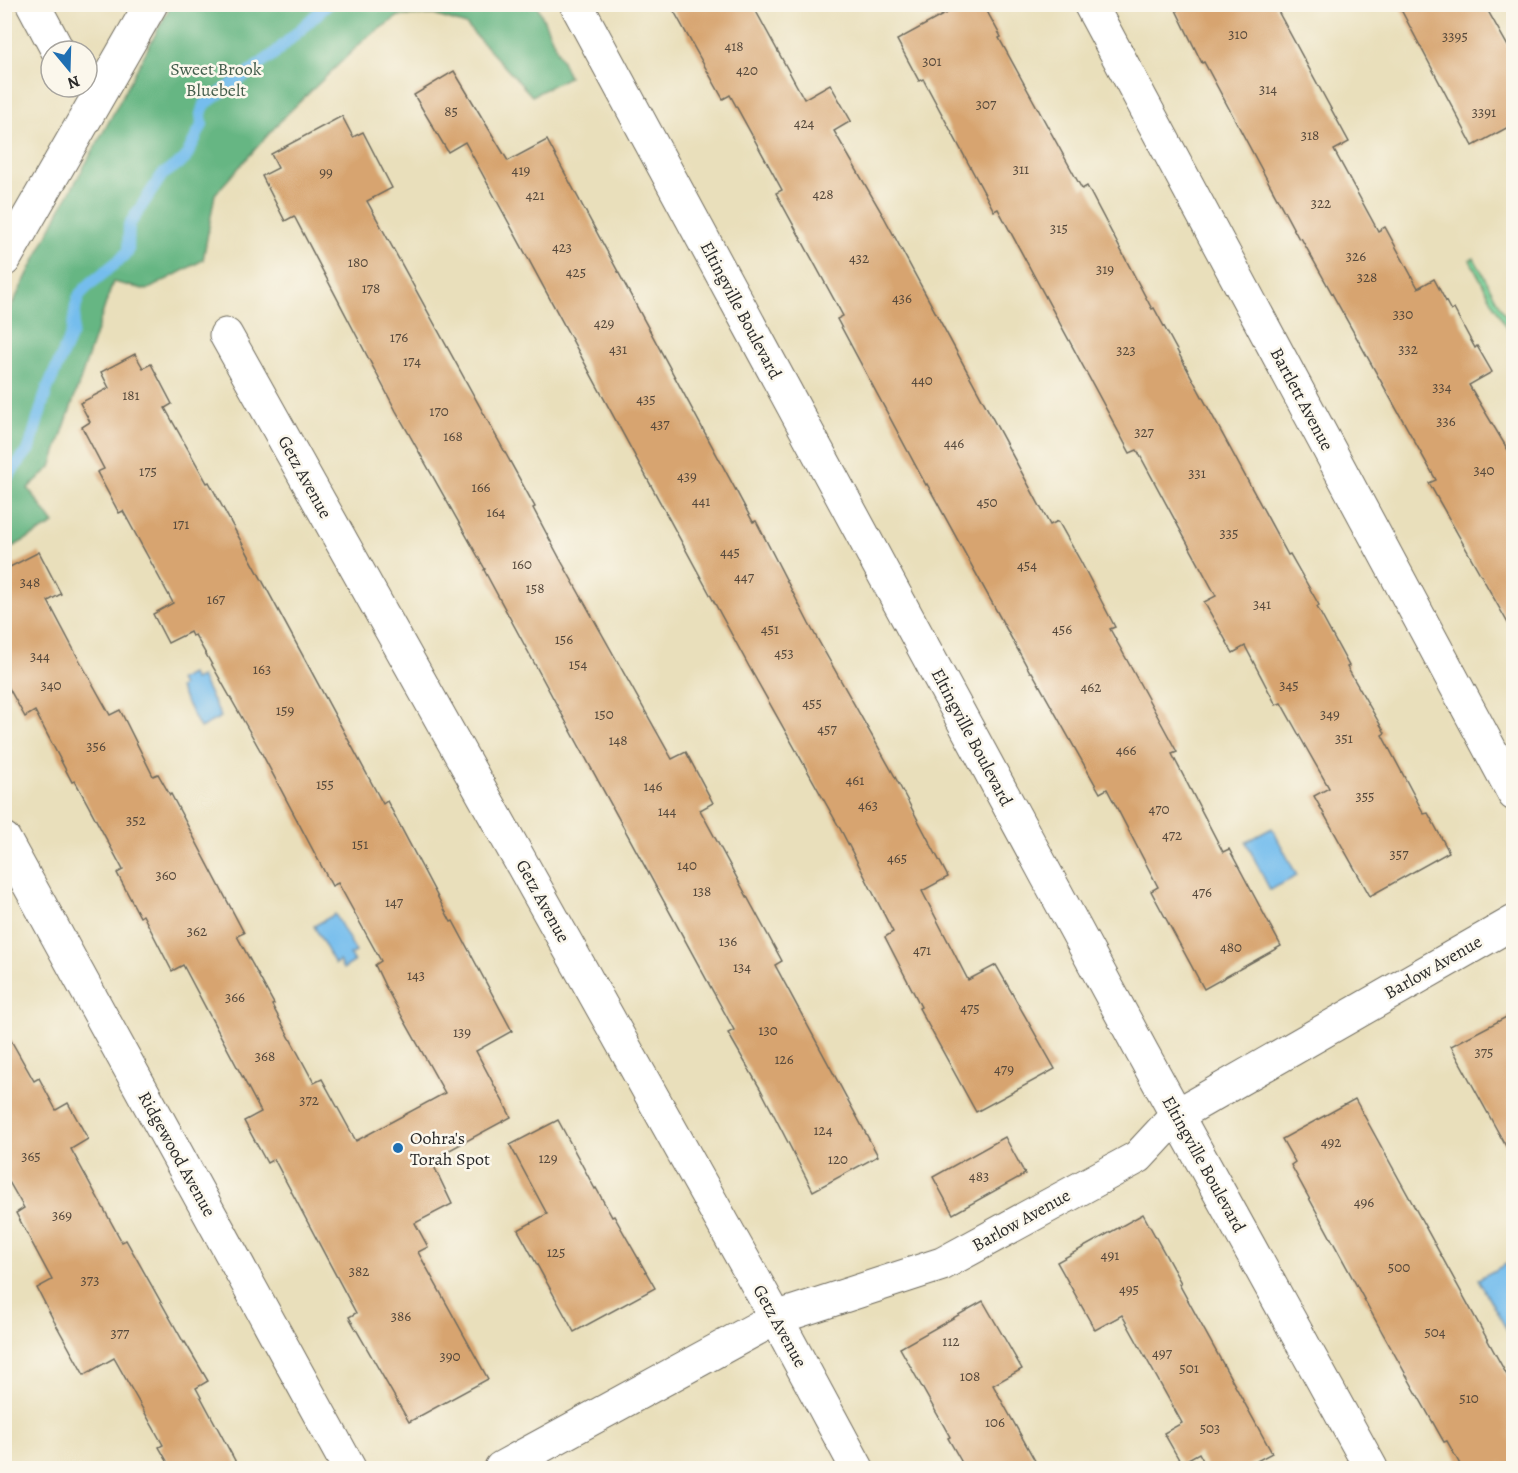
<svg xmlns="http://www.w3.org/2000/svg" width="1518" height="1473" font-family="Alegreya,serif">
	<rect width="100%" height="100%" fill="#fbf7ec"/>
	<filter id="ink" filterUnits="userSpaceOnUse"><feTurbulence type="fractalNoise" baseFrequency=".0167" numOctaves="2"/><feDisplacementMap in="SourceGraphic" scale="12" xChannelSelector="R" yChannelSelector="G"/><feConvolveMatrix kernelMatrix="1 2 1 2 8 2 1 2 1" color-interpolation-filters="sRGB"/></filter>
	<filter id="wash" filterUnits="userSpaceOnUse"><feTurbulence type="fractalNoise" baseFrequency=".008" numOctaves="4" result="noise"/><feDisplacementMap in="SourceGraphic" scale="24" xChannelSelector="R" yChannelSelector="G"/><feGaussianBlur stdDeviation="1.35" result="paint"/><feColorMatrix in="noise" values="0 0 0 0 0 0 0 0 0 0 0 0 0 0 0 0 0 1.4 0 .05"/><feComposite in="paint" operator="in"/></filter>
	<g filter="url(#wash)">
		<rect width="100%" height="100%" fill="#e9dfbb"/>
		<path fill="#7dd59b" stroke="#548063" stroke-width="1.5" d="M 1474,258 L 1513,330 L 1513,340 L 1470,260 Z"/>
		<path fill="#66b683" stroke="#487057" stroke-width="1.5" d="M 171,5 L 537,5 L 569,77 L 532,96 L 466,25 L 434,15 L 399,16 L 366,38 L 284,117 L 215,194 L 203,260 L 147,290 L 113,282 L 51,467 L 28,488 L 54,524 L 5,551 L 5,319 L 62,206 L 105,129 Z"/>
		<g fill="#75bded" stroke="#50748c" stroke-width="1.5">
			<path d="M 191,674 L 194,680 L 201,677 L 221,717 L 200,728 L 179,688 L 182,686 L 179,680 Z"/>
			<path d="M 1272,828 L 1297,876 L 1270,890 L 1246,842 Z"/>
			<path d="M 335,914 L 356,952 L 350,955 L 354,962 L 343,969 L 339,961 L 335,964 L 314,926 Z"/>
			<path d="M 1506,1264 L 1513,1277 L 1513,1334 L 1510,1335 L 1478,1279 Z"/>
		</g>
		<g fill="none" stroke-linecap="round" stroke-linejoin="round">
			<path stroke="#75bded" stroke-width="12" d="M 4,481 L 29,449 L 47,389 L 72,333 L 76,305 L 80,294 L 90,284 L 122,258 L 128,251 L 129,225 L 162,175 L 185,159 L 202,125 L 201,114 L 204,105 L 274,54 L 328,4"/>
		</g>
		<g id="blocks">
			<g fill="#d7a46f">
				<path d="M 670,4 L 752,4 L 804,99 L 830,84 L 851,121 L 834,131 L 884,217 L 1050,525 L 1058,521 L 1081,562 L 1115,627 L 1110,629 L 1177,752 L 1172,754 L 1223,852 L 1229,849 L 1281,946 L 1204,989 L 1151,891 L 1158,887 L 1107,789 L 1100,793 L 1032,672 L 1030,672 L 927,484 L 926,485 L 837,319 L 843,316 L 776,193 L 782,190 L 730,95 L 723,99 Z"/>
				<path d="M 963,4 L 983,4 L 1001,37 L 999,38 L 1082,189 L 1087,186 L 1152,309 L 1154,308 L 1288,555 L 1290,554 L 1319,605 L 1317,607 L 1349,666 L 1347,667 L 1385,733 L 1382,735 L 1424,814 L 1428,813 L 1449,852 L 1370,896 L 1314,796 L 1329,788 L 1304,744 L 1281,703 L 1276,705 L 1245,646 L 1233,653 L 1204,602 L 1216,596 L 1137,450 L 1130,453 L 998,209 L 994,211 L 923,79 L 919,81 L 897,40 Z"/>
				<path d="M 1173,4 L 1274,4 L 1349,142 L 1334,150 L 1378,231 L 1385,227 L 1418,288 L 1434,279 L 1451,311 L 1454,309 L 1475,348 L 1477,346 L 1492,372 L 1469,385 L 1514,460 L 1514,634 L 1429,483 L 1436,480 L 1301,238 L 1299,239 L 1204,62 L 1202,63 Z"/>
				<path d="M 1398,4 L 1484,4 L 1514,57 L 1514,124 L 1473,146 Z"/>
				<path d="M 454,71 L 508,161 L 547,140 L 753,522 L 756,521 L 809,624 L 894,775 L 948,877 L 922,891 L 968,980 L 996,965 L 1055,1069 L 976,1112 L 919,1008 L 921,1007 L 885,937 L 893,932 L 843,834 L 752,672 L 465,142 L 448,152 L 414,95 Z"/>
				<path d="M 342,116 L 353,137 L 363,132 L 392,188 L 367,201 L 535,507 L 533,508 L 560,559 L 672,759 L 686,752 L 713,803 L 700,810 L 782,961 L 775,965 L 878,1156 L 813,1191 L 761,1090 L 728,1033 L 734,1030 L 565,720 L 484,570 L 485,569 L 396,411 L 294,216 L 285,221 L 262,176 L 278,168 L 271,154 Z"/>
				<path d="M 135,354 L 143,368 L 151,364 L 172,404 L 165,408 L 207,483 L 209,482 L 383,804 L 387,801 L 451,922 L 453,921 L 512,1031 L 476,1051 L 511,1117 L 431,1160 L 452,1204 L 415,1223 L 428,1247 L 418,1252 L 488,1379 L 409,1422 L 349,1317 L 356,1313 L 274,1159 L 267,1163 L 244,1121 L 261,1112 L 183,965 L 172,971 L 143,915 L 140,917 L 117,873 L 123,870 L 75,781 L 72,782 L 35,711 L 25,717 L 4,679 L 4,570 L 39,552 L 61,594 L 48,601 L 76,654 L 110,715 L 120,710 L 153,776 L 158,774 L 170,795 L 171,794 L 244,933 L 237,936 L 274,1004 L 272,1005 L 314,1083 L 322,1079 L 356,1141 L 445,1093 L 385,986 L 375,965 L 381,961 L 338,883 L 332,886 L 260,750 L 195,635 L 192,636 L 190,632 L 168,643 L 153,614 L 173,603 L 123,511 L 119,513 L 97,472 L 104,469 L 82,427 L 90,422 L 80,403 L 109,388 L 101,372 Z"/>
				<path d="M 1514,1013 L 1514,1161 L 1451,1046 Z"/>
				<path d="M 4,1028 L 34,1081 L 39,1078 L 56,1110 L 68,1103 L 88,1139 L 71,1149 L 122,1242 L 126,1240 L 184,1343 L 185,1342 L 208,1381 L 196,1388 L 239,1468 L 171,1468 L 159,1447 L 163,1445 L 114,1358 L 84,1375 L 54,1321 L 37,1288 L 52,1280 L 16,1213 L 24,1208 L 4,1173 Z"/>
				<path d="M 1355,1099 L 1514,1388 L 1514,1468 L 1462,1468 L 1447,1441 L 1444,1442 L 1382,1332 L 1291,1165 L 1295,1162 L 1282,1139 Z"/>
				<path d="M 558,1120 L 595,1189 L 596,1188 L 612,1217 L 614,1216 L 655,1288 L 574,1332 L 518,1230 L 547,1214 L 510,1145 Z"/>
				<path d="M 1005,1137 L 1025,1174 L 953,1214 L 933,1177 Z"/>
				<path d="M 1143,1214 L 1181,1283 L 1179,1284 L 1272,1453 L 1244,1468 L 1207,1468 L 1199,1453 L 1181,1463 L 1164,1433 L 1182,1423 L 1122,1315 L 1095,1330 L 1057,1262 Z"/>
				<path d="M 983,1301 L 1022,1369 L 993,1385 L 1039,1468 L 965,1468 L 948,1438 L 950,1437 L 900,1348 Z"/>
			</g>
		</g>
	</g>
	<g filter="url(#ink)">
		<use href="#blocks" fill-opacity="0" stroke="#6e6a5d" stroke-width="1.5"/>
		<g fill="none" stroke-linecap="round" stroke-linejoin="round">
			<defs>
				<g id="minor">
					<path d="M 33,4 L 58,51"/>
					<path d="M 576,4 L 1142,1052 L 1371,1468"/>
					<path d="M 1090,4 L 1514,794"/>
					<path d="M 4,260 L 151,4"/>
					<path d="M 226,335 L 776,1318 L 857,1468"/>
					<path d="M 4,839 L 349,1468"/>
					<path d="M 501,1468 L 776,1318 L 942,1264 L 1138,1157 L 1177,1115 L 1514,922"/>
				</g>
			</defs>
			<use href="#minor" stroke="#6e6a5d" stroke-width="35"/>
			<use href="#minor" stroke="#fff" stroke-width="33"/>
		</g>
	</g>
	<circle fill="#1f6fb2" stroke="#fbf7ec" stroke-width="2" cx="398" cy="1148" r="6"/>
	<g text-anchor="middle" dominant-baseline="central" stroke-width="5" stroke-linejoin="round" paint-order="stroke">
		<g font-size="15" fill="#56493c">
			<text x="1238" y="34">310</text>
			<text x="1455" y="36">3395</text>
			<text x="734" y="46">418</text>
			<text x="932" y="61">301</text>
			<text x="747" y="70">420</text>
			<text x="1268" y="89">314</text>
			<text x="986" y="104">307</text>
			<text x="451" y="111">85</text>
			<text x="1484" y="112">3391</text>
			<text x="804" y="123">424</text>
			<text x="1310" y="135">318</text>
			<text x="1021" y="169">311</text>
			<text x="521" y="170">419</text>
			<text x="326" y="172">99</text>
			<text x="823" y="194">428</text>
			<text x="535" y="195">421</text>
			<text x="1321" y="203">322</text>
			<text x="1059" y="228">315</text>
			<text x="562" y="247">423</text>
			<text x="1356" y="256">326</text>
			<text x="859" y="258">432</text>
			<text x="358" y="262">180</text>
			<text x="1105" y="269">319</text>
			<text x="576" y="272">425</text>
			<text x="1367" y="277">328</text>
			<text x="371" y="288">178</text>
			<text x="902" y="298">436</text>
			<text x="1403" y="314">330</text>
			<text x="604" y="323">429</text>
			<text x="399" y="337">176</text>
			<text x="618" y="349">431</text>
			<text x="1408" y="349">332</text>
			<text x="1126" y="350">323</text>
			<text x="412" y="361">174</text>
			<text x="922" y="380">440</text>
			<text x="1442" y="387">334</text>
			<text x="131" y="395">181</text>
			<text x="646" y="399">435</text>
			<text x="439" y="411">170</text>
			<text x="1446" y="421">336</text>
			<text x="660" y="424">437</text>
			<text x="1144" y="432">327</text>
			<text x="453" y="436">168</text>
			<text x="954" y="443">446</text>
			<text x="1484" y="470">340</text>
			<text x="148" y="471">175</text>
			<text x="1197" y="473">331</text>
			<text x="687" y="476">439</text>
			<text x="481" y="487">166</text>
			<text x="701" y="501">441</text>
			<text x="987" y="502">450</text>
			<text x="496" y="512">164</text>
			<text x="181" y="524">171</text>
			<text x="1229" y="533">335</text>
			<text x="730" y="552">445</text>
			<text x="522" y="564">160</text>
			<text x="1027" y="565">454</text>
			<text x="744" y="577">447</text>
			<text x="30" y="582">348</text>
			<text x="535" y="588">158</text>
			<text x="216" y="599">167</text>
			<text x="1262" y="604">341</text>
			<text x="770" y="629">451</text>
			<text x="1062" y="629">456</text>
			<text x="564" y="639">156</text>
			<text x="784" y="653">453</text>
			<text x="40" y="656">344</text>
			<text x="578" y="664">154</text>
			<text x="262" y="669">163</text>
			<text x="51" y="685">340</text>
			<text x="1289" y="685">345</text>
			<text x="1091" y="687">462</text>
			<text x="812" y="703">455</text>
			<text x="285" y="710">159</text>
			<text x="604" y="714">150</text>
			<text x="1330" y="714">349</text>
			<text x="827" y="729">457</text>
			<text x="1344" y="738">351</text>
			<text x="618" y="740">148</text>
			<text x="96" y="746">356</text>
			<text x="1126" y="750">466</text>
			<text x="855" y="780">461</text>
			<text x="325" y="784">155</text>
			<text x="653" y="786">146</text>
			<text x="1365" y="796">355</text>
			<text x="868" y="805">463</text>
			<text x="1159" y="809">470</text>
			<text x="667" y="811">144</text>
			<text x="136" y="820">352</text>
			<text x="1172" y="835">472</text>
			<text x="360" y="844">151</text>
			<text x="1399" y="854">357</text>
			<text x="897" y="858">465</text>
			<text x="687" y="865">140</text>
			<text x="166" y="875">360</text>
			<text x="702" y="891">138</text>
			<text x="1202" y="892">476</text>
			<text x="394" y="902">147</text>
			<text x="197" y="931">362</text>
			<text x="728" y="941">136</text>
			<text x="1231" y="947">480</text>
			<text x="922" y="950">471</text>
			<text x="742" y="967">134</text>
			<text x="416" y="975">143</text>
			<text x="235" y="997">366</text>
			<text x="970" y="1008">475</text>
			<text x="768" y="1030">130</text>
			<text x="462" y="1032">139</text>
			<text x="1484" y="1052">375</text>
			<text x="265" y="1056">368</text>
			<text x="784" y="1059">126</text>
			<text x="1004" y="1069">479</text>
			<text x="309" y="1100">372</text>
			<text x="823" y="1130">124</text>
			<text x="1331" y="1142">492</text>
			<text x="31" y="1156">365</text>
			<text x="548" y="1158">129</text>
			<text x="838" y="1159">120</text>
			<text x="979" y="1176">483</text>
			<text x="1364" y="1202">496</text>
			<text x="62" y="1215">369</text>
			<text x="556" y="1252">125</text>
			<text x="1110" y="1255">491</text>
			<text x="1399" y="1267">500</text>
			<text x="359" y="1271">382</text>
			<text x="90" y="1280">373</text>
			<text x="1129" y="1289">495</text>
			<text x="401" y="1316">386</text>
			<text x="1435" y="1332">504</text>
			<text x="120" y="1333">377</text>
			<text x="951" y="1341">112</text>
			<text x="1162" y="1353">497</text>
			<text x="450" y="1356">390</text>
			<text x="1189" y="1368">501</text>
			<text x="970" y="1376">108</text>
			<text x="1469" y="1398">510</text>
			<text x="995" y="1422">106</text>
			<text x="1210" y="1428">503</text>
		</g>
		<g font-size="18" fill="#445e4d" stroke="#fbf7ec">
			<text x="216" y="69">Sweet Brook<tspan x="216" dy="21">Bluebelt</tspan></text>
		</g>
		<g font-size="18" fill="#2b2b2b" stroke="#fbf7ec">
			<text transform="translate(741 310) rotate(62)">Eltingville Boulevard</text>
			<text transform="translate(1302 399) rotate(62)">Bartlett Avenue</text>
			<text transform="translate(305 477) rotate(61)">Getz Avenue</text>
			<text transform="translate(972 737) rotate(62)">Eltingville Boulevard</text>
			<text transform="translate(543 901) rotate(61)">Getz Avenue</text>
			<text transform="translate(1433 967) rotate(-30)">Barlow Avenue</text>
			<text transform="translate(177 1154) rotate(61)">Ridgewood Avenue</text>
			<text transform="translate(1204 1164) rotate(61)">Eltingville Boulevard</text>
			<text transform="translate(1021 1220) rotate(-29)">Barlow Avenue</text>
			<text transform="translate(780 1326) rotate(61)">Getz Avenue</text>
		</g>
		<g font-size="18" fill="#2b2b2b" stroke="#fbf7ec" text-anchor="start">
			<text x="410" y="1138">Oohra's<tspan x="410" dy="21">Torah Spot</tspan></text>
		</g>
	</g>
	<rect width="1518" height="1473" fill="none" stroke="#fbf7ec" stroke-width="24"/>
	<g transform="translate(69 69) rotate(161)"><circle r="28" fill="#fbf7ec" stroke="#a8a59f" stroke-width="1.5"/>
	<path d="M0-4.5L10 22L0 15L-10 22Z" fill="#1f6fb2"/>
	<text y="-9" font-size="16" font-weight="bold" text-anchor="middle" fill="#2b2b2b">N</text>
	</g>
</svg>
